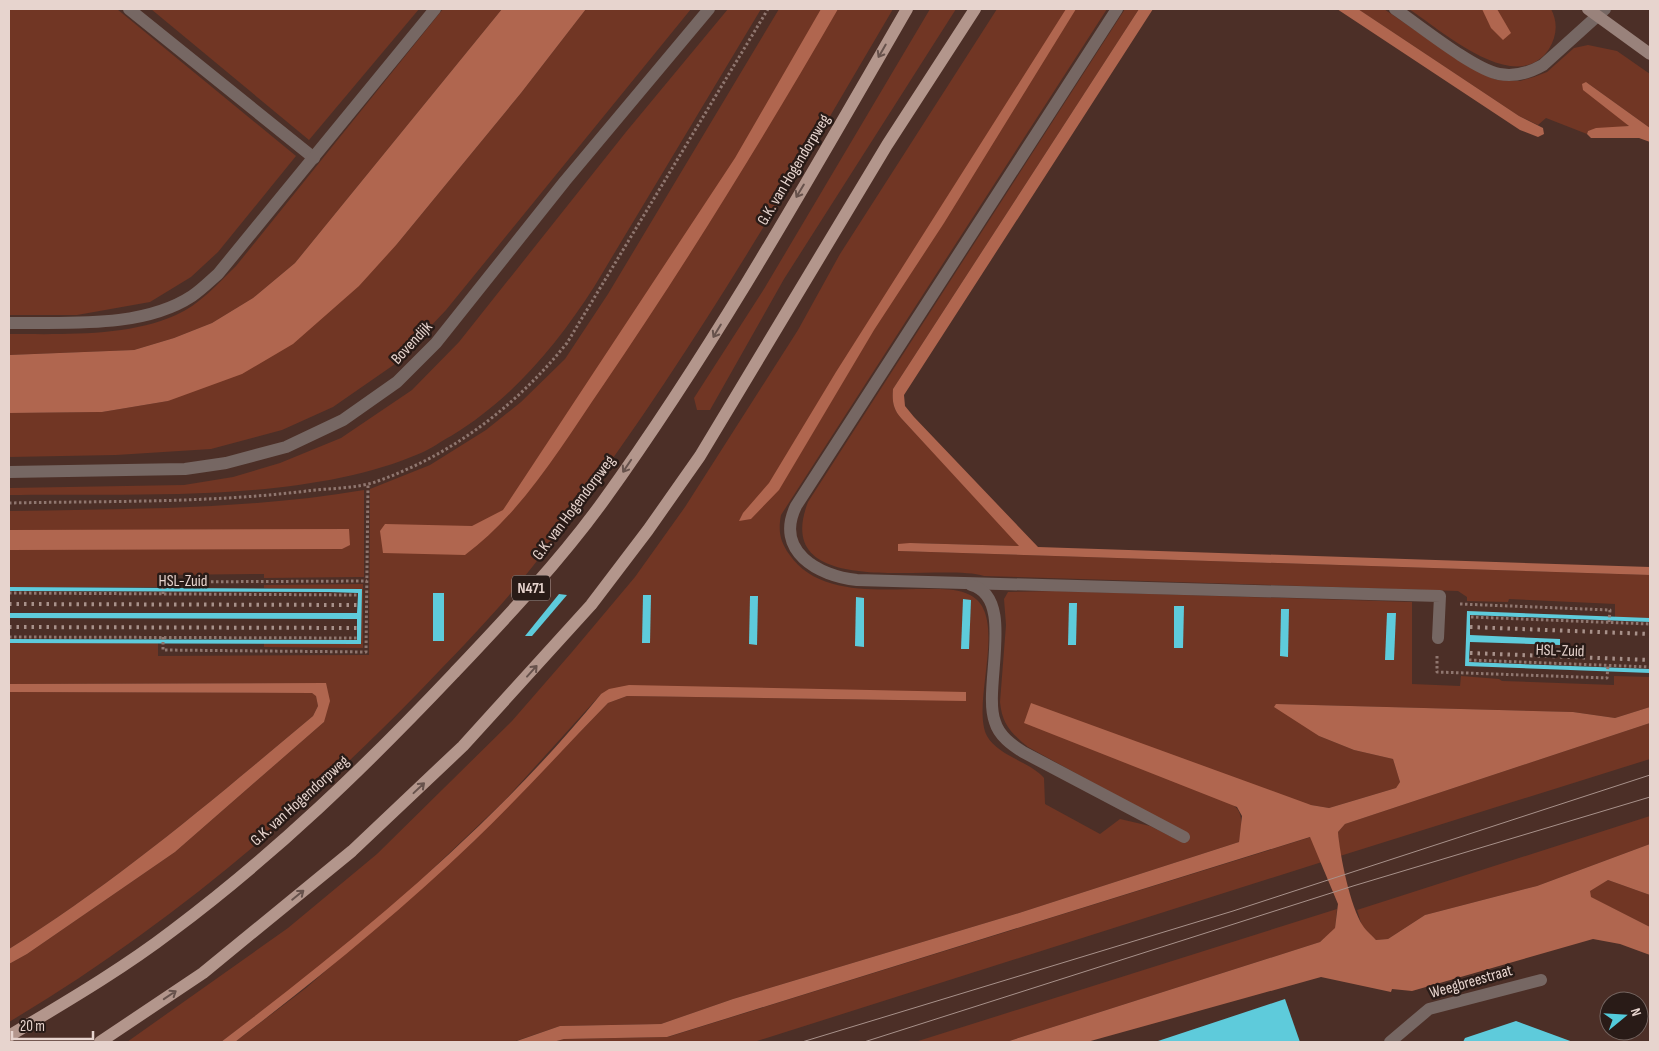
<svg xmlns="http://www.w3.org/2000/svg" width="1659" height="1051" font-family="'Sofia Sans Condensed',sans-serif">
	<rect width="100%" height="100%" fill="#4c2f27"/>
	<g fill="#713624">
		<path d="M 9,9 L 117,9 L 296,156 L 218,252 L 191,277 L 150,302 L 77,315 L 9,315 Z"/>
		<path d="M 151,9 L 419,9 L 309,140 Z"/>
		<path d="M 443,9 L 502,9 L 295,263 L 253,298 L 212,323 L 174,338 L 134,350 L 9,355 L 9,334 C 61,334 128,337 176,315 C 199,305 218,284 236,266 Z"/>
		<path d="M 586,9 L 691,9 L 446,310 L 395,364 L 333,407 L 282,430 L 211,449 L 116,455 L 9,457 L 9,413 L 102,412 L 168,401 L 397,244 L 521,93 Z"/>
		<path d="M 728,9 L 761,9 L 594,287 C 556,346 512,399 451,436 C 441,441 431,449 421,453 C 303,504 136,493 9,495 L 9,488 L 184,485 L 233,477 L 280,463 L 341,438 L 412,390 L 459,342 L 626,132 Z"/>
		<path d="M 779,9 L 893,9 C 781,200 670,391 533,566 C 498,611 457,652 418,693 C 296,818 160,932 9,1022 L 9,964 L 27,954 L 175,852 L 324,722 L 326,683 L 9,684 L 9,643 L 158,643 L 158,656 L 369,655 L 370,489 L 430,465 L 486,430 L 521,402 L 565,359 L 608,294 Z"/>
		<path d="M 930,9 L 956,9 L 784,279 L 710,410 L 697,410 L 694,398 L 764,289 Z"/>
		<path d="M 997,9 L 1107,9 L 781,515 C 778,531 780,541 789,554 C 818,597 881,589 926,589 C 940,589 957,588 970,595 C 1010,615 970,703 987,736 C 998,756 1029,761 1044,778 L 1045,804 L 1100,834 L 1120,819 L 1150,826 L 1180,841 L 1185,833 L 1028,747 C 1011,733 1002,724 1000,702 L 1006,625 L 1004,599 L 1008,592 L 1056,591 L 1412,602 L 1412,684 L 1460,686 L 1461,676 L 1499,679 L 1502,681 L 1614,685 L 1614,676 L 1650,677 L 1650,707 L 1615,718 L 1573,712 L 1276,704 L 1319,736 L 1354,750 L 1393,759 L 1400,782 L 1396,788 L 1329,808 L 1311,805 L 1229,802 C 1246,812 1241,825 1239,842 L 1019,913 L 733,999 L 661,1024 L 560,1026 L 513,1042 L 235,1042 L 306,988 L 472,843 L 608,703 L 627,696 L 966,701 L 601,694 L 505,800 L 400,900 L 302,981 L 221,1042 L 127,1042 L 288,928 L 377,854 L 512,721 L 572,652 L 635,577 L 685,507 L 798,330 L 840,254 Z"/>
		<path d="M 1125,9 L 1139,9 L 893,389 C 892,401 893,409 901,418 L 1020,546 L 910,543 L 898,551 L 1650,575 L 1650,618 L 1615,617 L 1615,604 L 1509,599 L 1508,602 L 1467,601 L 1467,597 L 1458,591 L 984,576 C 938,562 769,603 808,502 Z"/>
		<path d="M 1358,9 L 1384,9 L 1444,50 L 1485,75 L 1497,80 L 1520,81 L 1534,77 L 1547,72 L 1574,48 L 1588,45 L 1617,51 L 1650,74 L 1650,128 L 1586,82 L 1629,126 L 1588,131 L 1587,134 L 1546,118 L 1538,125 L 1519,116 Z"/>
		<path d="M 1409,9 L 1551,9 C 1558,22 1557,36 1549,49 C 1516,98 1441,30 1409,9 Z"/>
		<path d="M 364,490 L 364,577 L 264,578 L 264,574 L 158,575 L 158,587 L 9,587 L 9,511 C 128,509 246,510 364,490 Z"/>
		<path d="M 363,584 L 363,648 L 264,647 L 264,643 L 361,644 L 362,589 L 264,588 L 264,585 Z"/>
		<path d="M 9,692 L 312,693 L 316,695 L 318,706 L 313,716 C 215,798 118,881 9,949 Z"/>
		<path d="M 1650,723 L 1650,759 L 1340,856 L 1338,832 L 1345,824 Z"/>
		<path d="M 1650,816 L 1650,844 L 1537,886 L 1425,915 L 1388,939 L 1376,940 L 1362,926 L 1357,910 Z"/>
		<path d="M 1311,837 L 1322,862 L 754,1042 L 553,1042 L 564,1039 L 668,1037 Z"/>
		<path d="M 1608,880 L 1650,895 L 1650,927 L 1590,897 L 1590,890 Z"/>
		<path d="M 1337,909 L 1335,929 L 1320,942 L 1006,1042 L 915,1042 Z"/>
	</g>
	<g fill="#b0664f">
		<path d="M 502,9 L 586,9 L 521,93 L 397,244 L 359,286 L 293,344 L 242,374 L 168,401 L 102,412 L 9,413 L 9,355 L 134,350 L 174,338 L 212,323 L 253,298 L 295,263 Z"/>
		<path d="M 821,9 L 838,9 C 764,137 686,264 602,387 C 563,444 522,513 465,555 L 383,553 L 380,531 L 385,524 L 472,526 L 503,510 L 735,158 Z"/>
		<path d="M 1066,9 L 1076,9 L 944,223 L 874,330 L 779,490 L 751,519 L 739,521 L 743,513 L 769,483 L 836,372 Z"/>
		<path d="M 1139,9 L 1153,9 L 904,395 L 905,406 L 914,417 L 1038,547 L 1650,567 L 1650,575 L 898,551 L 898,544 L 910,543 L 1019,546 L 901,418 C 893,409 892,401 893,389 Z"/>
		<path d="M 1337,9 L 1358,9 L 1519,116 L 1543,128 L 1544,134 L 1538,137 L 1520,130 Z"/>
		<path d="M 1482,9 L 1497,9 L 1511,33 L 1503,40 L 1491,28 Z"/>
		<path d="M 1586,82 L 1650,128 L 1650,142 L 1639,138 L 1591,138 L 1587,134 L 1588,131 L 1596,128 L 1629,126 L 1583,90 L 1582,84 Z"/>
		<path d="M 349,529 L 350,545 L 342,549 L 9,550 L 9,530 Z"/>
		<path d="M 326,683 L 330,701 L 324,722 L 175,852 L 27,954 L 9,964 L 9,949 C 118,881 215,798 313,716 L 318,706 L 316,696 L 312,693 L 9,692 L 9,684 Z"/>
		<path d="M 629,685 L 966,692 L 966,701 L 627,696 L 608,703 C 563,749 520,797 473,842 C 399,913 317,979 235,1042 L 221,1042 C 358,938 492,828 601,694 L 609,689 Z"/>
		<path d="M 1031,703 L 1311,805 L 1329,808 L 1396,788 L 1400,782 L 1393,759 L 1354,750 L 1319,736 L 1274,707 L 1276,704 L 1573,712 L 1615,718 L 1650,707 L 1650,723 L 1345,824 L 1338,832 C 1340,856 1350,906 1363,926 C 1366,931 1372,935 1376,940 L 1388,939 L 1425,915 L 1537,886 L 1650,844 L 1650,895 L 1608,880 L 1590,891 L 1591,897 L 1650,927 L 1650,955 L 1620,944 L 1593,939 L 1412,991 L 1392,989 L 1391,992 L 1321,977 L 1087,1042 L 1006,1042 L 1320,942 L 1335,928 L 1338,904 L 1310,837 L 667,1037 L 564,1039 L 553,1042 L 514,1042 L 560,1026 L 661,1024 L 733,999 L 1019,913 L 1239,842 L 1242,816 L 1237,807 L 1024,723 Z"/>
	</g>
	<g fill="#5ecbdb">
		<path d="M 9,587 L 362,589 L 361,644 L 9,643 L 9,639 L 357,640 L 357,619 L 9,618 L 9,613 L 357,613 L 358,595 L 358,593 L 328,592 L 9,591 Z"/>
		<rect x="433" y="593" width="11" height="48"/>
		<path d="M 559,594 L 567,595 L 532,636 L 525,636 Z"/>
		<path d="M 643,595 L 651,595 L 650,643 L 642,643 Z"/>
		<path d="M 750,596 L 758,596 L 757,645 L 749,644 Z"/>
		<path d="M 856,597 L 864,598 L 864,647 L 855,646 Z"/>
		<path d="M 963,599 L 971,600 L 969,649 L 961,649 Z"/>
		<path d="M 1069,603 L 1077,603 L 1076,645 L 1068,645 Z"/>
		<path d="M 1174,606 L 1184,606 L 1183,648 L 1174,648 Z"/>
		<path d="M 1281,609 L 1289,609 L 1288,657 L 1280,656 Z"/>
		<path d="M 1467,611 L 1650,618 L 1650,622 L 1470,615 L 1470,635 L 1560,639 L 1560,645 L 1470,642 L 1469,660 L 1469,662 L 1650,669 L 1650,673 L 1465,666 Z"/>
		<path d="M 1387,613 L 1396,613 L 1394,660 L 1385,660 Z"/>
		<path d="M 1285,999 L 1300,1042 L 1155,1042 Z"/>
		<path d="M 1516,1021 L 1573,1042 L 1463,1042 L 1465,1038 Z"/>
	</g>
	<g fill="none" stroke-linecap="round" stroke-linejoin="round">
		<g stroke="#8f766f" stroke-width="3" stroke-dasharray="2.5 2.5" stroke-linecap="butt">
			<path d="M 9,503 C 108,501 208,503 307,491 C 329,488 357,489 378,481 C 454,454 517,405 567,343 L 768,9"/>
			<path d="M 9,593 L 358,595"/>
			<path d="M 163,594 L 163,582 L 367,581"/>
			<path d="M 1460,604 L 1610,610 L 1609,622"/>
			<path d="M 1471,617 L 1650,624"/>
			<path d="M 9,637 L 357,638"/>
			<path d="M 163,637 L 163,650 L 366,652 L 368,483"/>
			<path d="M 1437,656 L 1437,672 L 1607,678 L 1608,665"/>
			<path d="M 1469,660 L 1650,667"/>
		</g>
		<g stroke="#766763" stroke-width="12">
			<path d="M 129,9 L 314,158"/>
			<path d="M 1117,9 L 796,506 C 774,551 818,576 857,580 L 1440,596 L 1438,638"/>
			<path d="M 1395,9 C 1419,25 1473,69 1499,74 C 1515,77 1529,73 1543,65 L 1605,9"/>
			<path d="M 9,323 C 66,322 142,329 192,296 C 201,290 210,281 218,274 L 435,9"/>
			<path d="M 971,585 C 1017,597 982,688 995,722 C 999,736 1012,745 1023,752 L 1184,837"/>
			<path d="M 1390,1042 L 1429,1009 L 1541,980"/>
		</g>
		<path stroke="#766763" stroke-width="12" d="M 9,472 L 185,469 L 226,463 L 286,447 L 343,420 L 397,382 L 436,343 L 565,181 L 709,9"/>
		<path stroke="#99827b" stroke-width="12" d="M 1588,9 L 1650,54"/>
		<g stroke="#b3968c" stroke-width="12">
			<path d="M 9,1036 C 64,1003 121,970 172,931 C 275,854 366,766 454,673 C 506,618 560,561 604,500 C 716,344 811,175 907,9"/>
			<path d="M 100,1042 L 203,973 L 352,851 L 463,746 L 591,605 L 648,530 L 700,456 L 887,145 L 975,9"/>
		</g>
		<g stroke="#a8918a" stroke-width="1">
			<path d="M 802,1042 L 1233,911 L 1650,775"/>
			<path d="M 864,1042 L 1353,886 L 1650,797"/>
		</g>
		<g stroke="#a8918a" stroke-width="4" stroke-dasharray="2.5 5" stroke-linecap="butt">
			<path d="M 9,604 L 357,605"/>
			<path d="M 9,627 L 357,628"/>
			<path d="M 1470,627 L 1650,634"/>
			<path d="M 1470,653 L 1650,660"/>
		</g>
	</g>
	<defs><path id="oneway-shaft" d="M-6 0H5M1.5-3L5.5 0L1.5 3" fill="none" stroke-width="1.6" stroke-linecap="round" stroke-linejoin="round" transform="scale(1.25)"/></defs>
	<g stroke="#67524c">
		<use href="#oneway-shaft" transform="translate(882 51) rotate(120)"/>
		<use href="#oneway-shaft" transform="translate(800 191) rotate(121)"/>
		<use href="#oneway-shaft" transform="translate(717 331) rotate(121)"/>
		<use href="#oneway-shaft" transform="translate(627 466) rotate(124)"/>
		<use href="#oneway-shaft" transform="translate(532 671) rotate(-48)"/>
		<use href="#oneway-shaft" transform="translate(419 788) rotate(-43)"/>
		<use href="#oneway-shaft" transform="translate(298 895) rotate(-39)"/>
		<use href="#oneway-shaft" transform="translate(170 995) rotate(-34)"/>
	</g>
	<g text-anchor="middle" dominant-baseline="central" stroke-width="5" stroke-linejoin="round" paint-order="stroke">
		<rect fill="#291b17" stroke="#ae9c97" stroke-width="1" x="512" y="575.5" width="38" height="25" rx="4"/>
		<g font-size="15" font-weight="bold" fill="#e7d4ce">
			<text x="531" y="588">N471</text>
		</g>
		<g font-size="16" fill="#e7d4ce" stroke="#291b17">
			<text transform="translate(794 170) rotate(-59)">G.K. van Hogendorpweg</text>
			<text transform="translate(412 343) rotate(-47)">Bovendijk</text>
			<text transform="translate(574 508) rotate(-53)">G.K. van Hogendorpweg</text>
			<text x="183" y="581">HSL-Zuid</text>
			<text transform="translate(1560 651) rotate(2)">HSL-Zuid</text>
			<text transform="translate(300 801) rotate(-42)">G.K. van Hogendorpweg</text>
			<text transform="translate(1471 982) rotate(-16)">Weegbreestraat</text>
		</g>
	</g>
	<rect width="1659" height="1051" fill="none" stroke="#e7d4ce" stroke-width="20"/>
	<g transform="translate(1624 1016) rotate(72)"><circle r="24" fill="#291b17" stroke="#756560"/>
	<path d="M0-4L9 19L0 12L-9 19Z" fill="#53cbdb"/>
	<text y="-8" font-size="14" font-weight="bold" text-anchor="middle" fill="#e7d4ce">N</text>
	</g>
	<path d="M12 1031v8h81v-8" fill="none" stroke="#e7d4ce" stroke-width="2.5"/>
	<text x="20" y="1031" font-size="15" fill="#e7d4ce" stroke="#291b17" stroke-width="4" paint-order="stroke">20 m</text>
</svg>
